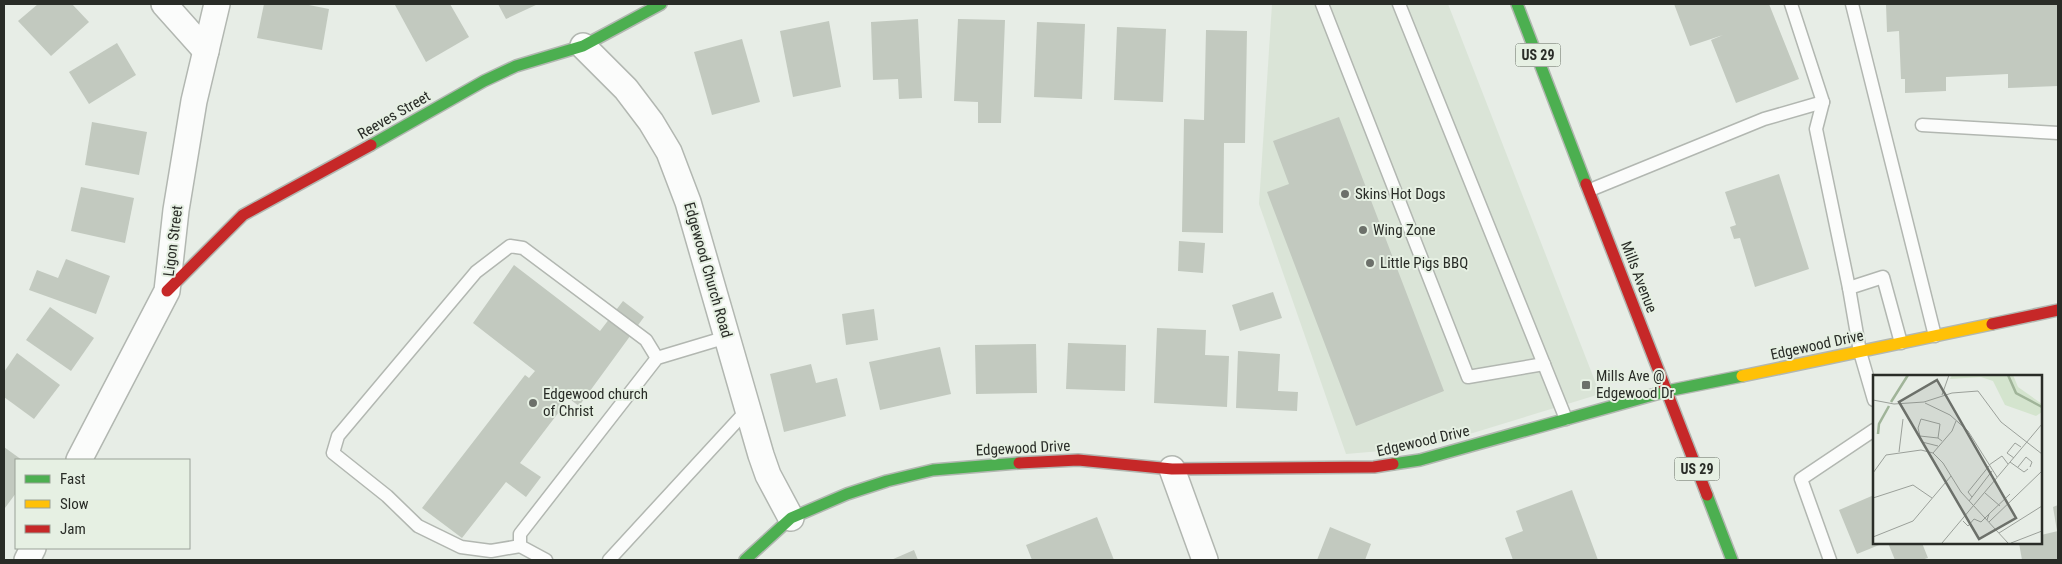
<svg xmlns="http://www.w3.org/2000/svg" width="2062" height="564" font-family="'Roboto Condensed',sans-serif">
	<rect width="100%" height="100%" fill="#e7ede6"/>
	<path fill="#dae4d7" d="M 1272,4 L 1448,4 L 1600,394 L 1427,447 L 1346,454 L 1259,204 Z"/>
	<g fill="#c2c9bf">
		<path d="M 38,4 L 72,4 L 89,22 L 51,56 L 18,21 Z"/>
		<path d="M 264,4 L 304,4 L 329,9 L 322,50 L 257,38 Z"/>
		<path d="M 398,4 L 450,4 L 469,37 L 426,62 L 395,5 Z"/>
		<path d="M 498,4 L 538,4 L 506,19 Z"/>
		<path d="M 1674,4 L 1769,4 L 1799,79 L 1736,103 L 1711,40 L 1723,35 L 1690,46 Z"/>
		<path d="M 1886,4 L 2058,4 L 2058,86 L 2008,88 L 2008,74 L 1946,77 L 1946,91 L 1905,93 L 1905,79 L 1901,79 L 1899,31 L 1887,32 Z"/>
		<path d="M 918,19 L 922,98 L 899,99 L 898,79 L 873,80 L 871,22 Z"/>
		<path d="M 958,19 L 1005,20 L 1001,123 L 978,123 L 978,102 L 954,101 Z"/>
		<path d="M 829,21 L 841,87 L 793,97 L 780,31 Z"/>
		<path d="M 1037,22 L 1085,24 L 1082,99 L 1034,97 Z"/>
		<path d="M 1117,27 L 1166,29 L 1163,102 L 1114,100 Z"/>
		<path d="M 1206,30 L 1247,31 L 1245,143 L 1224,143 L 1223,233 L 1182,232 L 1184,119 L 1204,120 Z"/>
		<path d="M 742,39 L 760,102 L 712,115 L 694,52 Z"/>
		<path d="M 117,43 L 136,75 L 89,104 L 69,72 Z"/>
		<path d="M 1339,117 L 1444,391 L 1356,426 L 1267,192 L 1289,184 L 1273,141 Z"/>
		<path d="M 92,122 L 147,132 L 139,175 L 85,165 Z"/>
		<path d="M 1779,174 L 1809,269 L 1755,287 L 1740,238 L 1734,239 L 1730,227 L 1736,225 L 1725,192 Z"/>
		<path d="M 81,187 L 134,198 L 125,243 L 71,231 Z"/>
		<path d="M 1179,241 L 1205,243 L 1203,273 L 1178,271 Z"/>
		<path d="M 66,259 L 110,276 L 96,314 L 29,290 L 37,270 L 58,278 Z"/>
		<path d="M 514,265 L 600,331 L 623,301 L 644,317 L 579,406 L 564,395 L 559,401 L 565,404 L 520,463 L 541,477 L 526,497 L 506,482 L 462,538 L 422,508 L 525,375 L 529,378 L 535,371 L 473,323 Z"/>
		<path d="M 1273,292 L 1282,318 L 1240,331 L 1232,305 Z"/>
		<path d="M 50,307 L 94,338 L 71,371 L 26,340 Z"/>
		<path d="M 874,309 L 878,340 L 846,345 L 842,314 Z"/>
		<path d="M 1157,328 L 1206,330 L 1205,355 L 1229,356 L 1227,407 L 1154,403 Z"/>
		<path d="M 1068,343 L 1126,345 L 1125,391 L 1066,389 Z"/>
		<path d="M 1036,344 L 1037,393 L 976,394 L 975,345 Z"/>
		<path d="M 940,347 L 951,394 L 880,410 L 869,362 Z"/>
		<path d="M 1238,351 L 1280,354 L 1278,391 L 1298,392 L 1297,411 L 1236,408 Z"/>
		<path d="M 17,353 L 60,385 L 34,419 L 4,397 L 4,372 Z"/>
		<path d="M 811,364 L 816,383 L 837,378 L 846,416 L 784,432 L 770,374 Z"/>
		<path d="M 4,447 L 22,460 L 16,460 L 16,493 L 5,508 Z"/>
		<path d="M 1572,490 L 1598,560 L 1513,560 L 1505,538 L 1523,531 L 1516,511 Z"/>
		<path d="M 1874,495 L 1874,543 L 1884,543 L 1857,554 L 1839,510 Z"/>
		<path d="M 2058,505 L 2058,531 L 2057,531 L 2053,507 Z"/>
		<path d="M 1097,517 L 1114,560 L 1032,560 L 1026,545 Z"/>
		<path d="M 1330,527 L 1371,544 L 1365,560 L 1317,560 Z"/>
		<path d="M 2058,531 L 2058,560 L 2022,560 L 2019,543 L 2041,543 L 2041,535 Z"/>
		<path d="M 1888,543 L 1922,543 L 1928,558 L 1921,560 L 1895,560 Z"/>
		<path d="M 914,550 L 918,560 L 891,560 Z"/>
	</g>
	<g fill="none" stroke-linecap="round" stroke-linejoin="round">
		<defs>
			<g id="lane">
				<path d="M 1322,4 L 1468,377 L 1544,364"/>
				<path d="M 1399,4 L 1566,419"/>
				<path d="M 1791,4 L 1823,102 L 1816,129 L 1849,288"/>
				<path d="M 1852,4 L 1935,336"/>
				<path d="M 1922,125 L 2058,133"/>
				<path d="M 1590,190 L 1764,119 L 1823,102"/>
				<path d="M 1874,400 L 1860,352 L 1849,288 L 1883,277 L 1901,343"/>
				<path d="M 520,546 L 491,551 L 461,547 L 418,526 L 387,496 L 333,453 L 338,436 L 476,272 L 510,246 L 523,248 L 646,340 L 657,358"/>
				<path d="M 546,560 L 520,546 L 520,534 L 657,358 L 727,337"/>
				<path d="M 609,560 L 748,409"/>
				<path d="M 1830,560 L 1801,479 L 1874,430"/>
			</g>
			<g id="street">
				<path d="M 164,4 L 206,51"/>
				<path d="M 583,46 L 626,89 L 651,122 L 669,152 L 688,202 L 761,455 L 768,475 L 791,518"/>
				<path d="M 79,460 L 167,291 L 176,210 L 194,101 L 217,4"/>
				<path d="M 1172,469 L 1205,560"/>
				<path d="M 27,560 L 33,548"/>
			</g>
			<g id="fast">
				<path d="M 1517,4 L 1586,184"/>
				<path d="M 371,145 L 484,81 L 516,66 L 583,46 L 661,4"/>
				<path d="M 1393,464 L 1420,460 L 1667,391 L 1742,376"/>
				<path d="M 1707,495 L 1732,560"/>
				<path d="M 745,560 L 791,518 L 847,494 L 887,481 L 933,470 L 1019,463"/>
			</g>
			<path id="slow" d="M 1742,376 L 1992,324"/>
			<g id="jam">
				<path d="M 1586,184 L 1707,495"/>
				<path d="M 167,291 L 243,215 L 371,145"/>
				<path d="M 1992,324 L 2058,310"/>
				<path d="M 1019,463 L 1078,460 L 1172,469 L 1374,467 L 1393,464"/>
			</g>
		</defs>
		<use href="#lane" stroke="#b2b7b1" stroke-width="15"/>
		<use href="#street" stroke="#b2b7b1" stroke-width="28"/>
		<use href="#fast" stroke="#b2b7b1" stroke-width="14"/>
		<use href="#slow" stroke="#b2b7b1" stroke-width="14"/>
		<use href="#jam" stroke="#b2b7b1" stroke-width="14"/>
		<use href="#lane" stroke="#fbfcfb" stroke-width="12"/>
		<use href="#street" stroke="#fbfcfb" stroke-width="25"/>
		<use href="#fast" stroke="#4caf50" stroke-width="11"/>
		<use href="#slow" stroke="#ffc107" stroke-width="11"/>
		<use href="#jam" stroke="#c62828" stroke-width="11"/>
	</g>
	<g fill="#6c706a" stroke="#e6f0e3" stroke-width="2">
		<circle cx="1345" cy="194" r="5"/>
		<circle cx="1363" cy="230" r="5"/>
		<circle cx="1370" cy="263" r="5"/>
		<rect x="1581" y="380" width="10" height="10" rx="2.5"/>
		<circle cx="533" cy="403" r="5"/>
	</g>
	<g text-anchor="middle" dominant-baseline="central" stroke-width="4" stroke-linejoin="round" paint-order="stroke">
		<g fill="#e6f0e3" stroke="#62675f" stroke-width="1">
			<rect x="1515.5" y="43.5" width="45" height="23" rx="4"/>
			<rect x="1674.5" y="457.5" width="45" height="23" rx="4"/>
		</g>
		<g font-size="14" font-weight="bold" fill="#292c27">
			<text x="1538" y="55">US 29</text>
			<text x="1697" y="469">US 29</text>
		</g>
		<g font-size="15" fill="#292c27" stroke="#e6f0e3">
			<text transform="translate(394 115) rotate(-30)">Reeves Street</text>
			<text transform="translate(173 241) rotate(-83)">Ligon Street</text>
			<text transform="translate(708 270) rotate(74)">Edgewood Church Road</text>
			<text transform="translate(1639 277) rotate(69)">Mills Avenue</text>
			<text transform="translate(1817 345) rotate(-12)">Edgewood Drive</text>
			<text transform="translate(1423 441) rotate(-13)">Edgewood Drive</text>
			<text transform="translate(1023 448) rotate(-3)">Edgewood Drive</text>
		</g>
		<g font-size="15" fill="#292c27" stroke="#e6f0e3" text-anchor="start">
			<text x="1355" y="194">Skins Hot Dogs</text>
			<text x="1373" y="230">Wing Zone</text>
			<text x="1380" y="263">Little Pigs BBQ</text>
			<text x="1596" y="376">Mills Ave @<tspan x="1596" dy="17">Edgewood Dr</tspan></text>
			<text x="543" y="394">Edgewood church<tspan x="543" dy="17">of Christ</tspan></text>
		</g>
	</g>
	<g transform="translate(1873 375)">
		<rect width="169" height="169" fill="#e7ede6"/>
		<path d="M 79,0 L 140,0 L 145,12 L 169,29 L 169,37 L 163,41 L 132,30 L 120,6 L 108,2 L 77,4 Z" fill="#d4e4ce"/>
		<path fill="none" stroke="#a0b499" stroke-width="2.5" d="M 135,0 L 143,18 L 169,32M 18,27 L 35,0M 5,59 L 6,49 L 16,31"/>
		<path fill="none" stroke="#9ba09a" stroke-width="1" d="M 69,20 L 76,0M 0,25 L 21,29 L 51,27 L 79,18 L 105,16 L 128,47 L 169,79M 52,28 L 77,40 L 95,56 L 124,102M 47,61 L 45,53 L 48,44 L 67,49 L 65,63M 65,71 L 49,67 L 47,61 L 65,63 L 69,66M 26,77 L 30,44M 60,78 L 79,56 L 83,46M 141,83 L 134,78 L 142,68 L 148,72M 137,87 L 151,97 L 155,94M 116,90 L 129,81 L 135,89M 145,92 L 153,82 L 159,87 L 157,92M 0,98 L 13,80 L 48,75 L 60,78 L 70,88 L 88,117 L 135,168M 112,118 L 127,131M 99,122 L 95,117 L 116,91M 0,123 L 40,110 L 59,123M 96,126 L 119,96M 116,139 L 137,119M 90,146 L 95,151 L 101,144 L 108,147 L 116,139 L 114,145M 116,147 L 169,96M 126,158 L 169,131M 0,162 L 40,146 L 78,101M 69,168 L 169,49M 138,168 L 169,156"/>
		<path fill="#6c706a" fill-opacity="0.15" stroke="#6c706a" stroke-width="2.5" d="M 64,5 L 143,143 L 106,164 L 26,27 Z"/>
		<rect width="169" height="169" fill="none" stroke="#292c27" stroke-width="2.5"/>
	</g>
	<rect width="2062" height="564" fill="none" stroke="#292c27" stroke-width="10"/>
	<rect x="15" y="459" width="175" height="90" fill="#e6f0e3" stroke="#9aa298"/>
	<rect x="25" y="475" width="25" height="8" fill="#4caf50" stroke="#9aa298"/>
	<text x="60" y="484" font-size="15" fill="#292c27">Fast</text>
	<rect x="25" y="500" width="25" height="8" fill="#ffc107" stroke="#9aa298"/>
	<text x="60" y="509" font-size="15" fill="#292c27">Slow</text>
	<rect x="25" y="525" width="25" height="8" fill="#c62828" stroke="#9aa298"/>
	<text x="60" y="534" font-size="15" fill="#292c27">Jam</text>
</svg>
